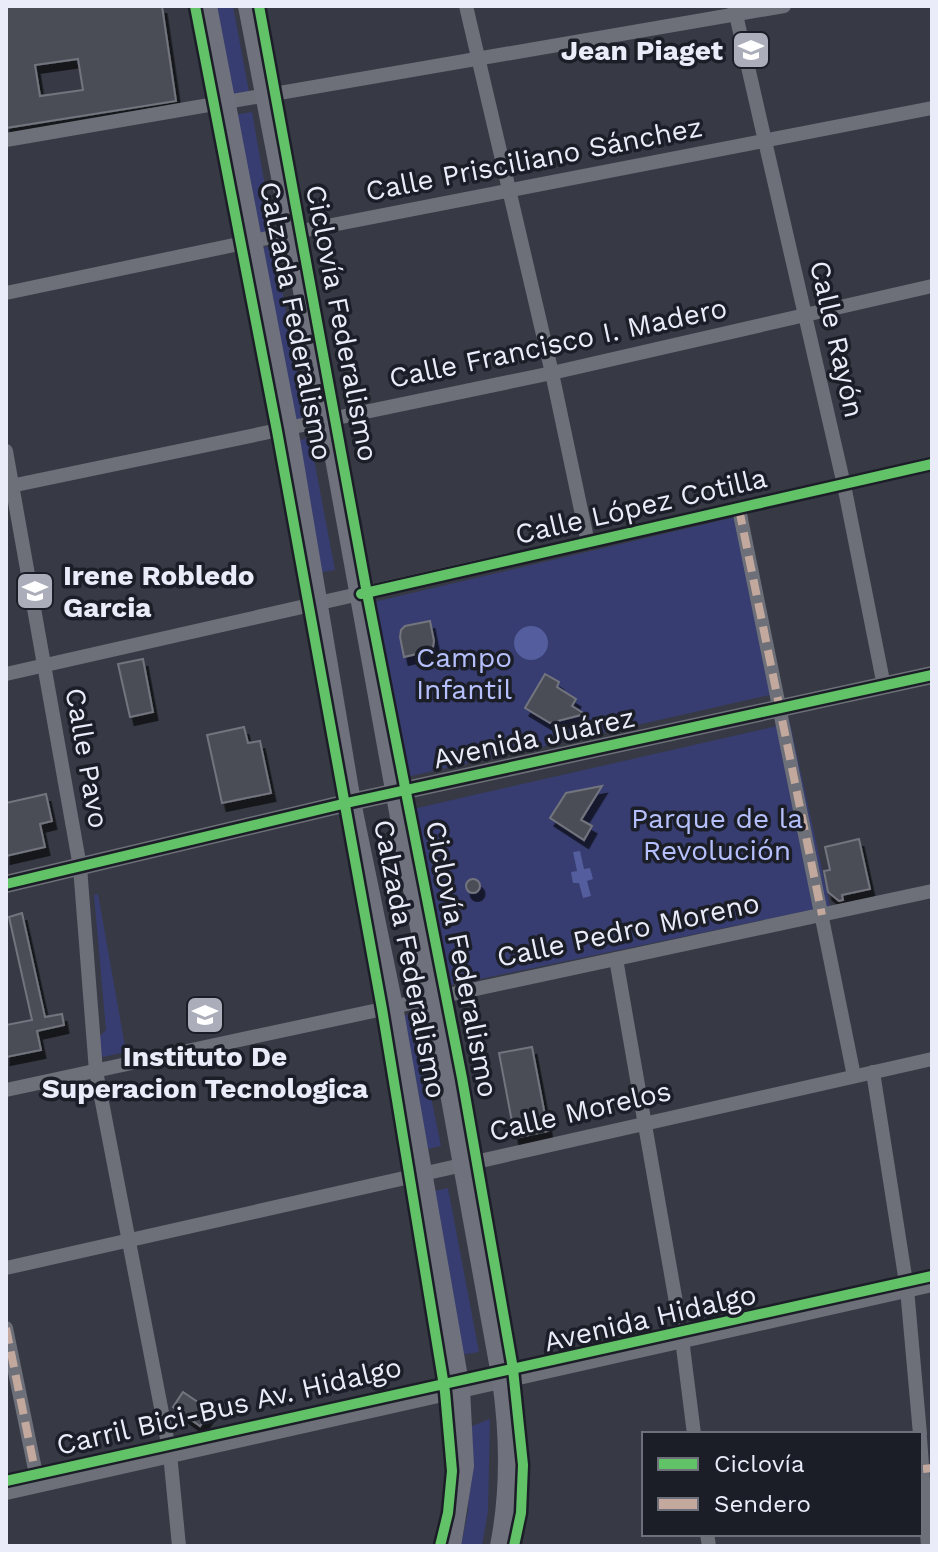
<svg xmlns="http://www.w3.org/2000/svg" width="938" height="1552" font-family="'Work Sans',sans-serif">
	<defs>
		<filter id="shadow"><feDropShadow dx="4.5" dy="8" stdDeviation="0" flood-color="#0009"/></filter>
	</defs>
	<rect width="100%" height="100%" fill="#373a44"/>
	<g fill="#373d70">
		<path d="M 213,6 L 233,6 L 250,97 L 230,100 Z"/>
		<path d="M 252,112 L 273,231 L 255,234 L 234,115 Z"/>
		<path d="M 274,245 L 306,419 L 289,422 L 257,249 Z"/>
		<path d="M 310,438 L 335,570 L 317,573 L 293,441 Z"/>
		<path d="M 744,515 L 783,692 L 398,779 L 365,604 Z"/>
		<path d="M 790,723 L 830,906 L 437,988 L 404,811 Z"/>
		<path d="M 98,894 L 126,1052 L 98,1058 L 97,1039 L 106,1030 L 94,895 Z"/>
		<path d="M 414,1013 L 441,1146 L 423,1150 L 398,1017 Z"/>
		<path d="M 448,1188 L 479,1352 L 461,1355 L 430,1192 Z"/>
		<path d="M 490,1419 L 488,1511 L 482,1546 L 461,1546 L 468,1511 L 472,1426 Z"/>
	</g>
	<g fill="#545d9d">
		<circle cx="531" cy="643" r="17"/>
		<path d="M 580,851 L 584,869 L 590,868 L 593,879 L 587,881 L 591,896 L 583,898 L 579,883 L 573,883 L 571,872 L 577,871 L 573,852 Z"/>
	</g>
	<g fill="#4c4e57" stroke="#72747d" stroke-width="2" fill-rule="evenodd" filter="url(#shadow)">
		<path d="M 6,6 L 162,6 L 176,101 L 6,128 ZM 78,59 L 83,90 L 40,96 L 35,65 Z"/>
		<path d="M 430,621 L 434,641 L 433,647 L 429,651 L 404,657 L 400,637 L 401,630 L 405,626 Z"/>
		<path d="M 143,659 L 153,712 L 130,717 L 118,664 Z"/>
		<path d="M 545,674 L 559,682 L 557,687 L 576,699 L 572,706 L 585,714 L 550,723 L 525,708 Z"/>
		<path d="M 244,727 L 248,743 L 260,741 L 271,793 L 222,803 L 207,735 Z"/>
		<path d="M 602,786 L 581,820 L 592,826 L 584,840 L 550,818 L 566,793 Z"/>
		<path d="M 46,794 L 52,821 L 40,824 L 45,847 L 6,856 L 6,803 Z"/>
		<path d="M 859,839 L 870,889 L 842,895 L 843,900 L 839,901 L 828,892 L 824,871 L 830,870 L 825,847 Z"/>
		<circle cx="473" cy="886" r="7"/>
		<path d="M 22,913 L 45,1017 L 62,1014 L 64,1025 L 37,1031 L 41,1050 L 6,1057 L 6,1025 L 32,1020 L 9,917 Z"/>
		<path d="M 532,1047 L 548,1131 L 515,1138 L 499,1053 Z"/>
		<path d="M 183,1392 L 211,1411 L 200,1426 L 173,1407 Z"/>
	</g>
	<g fill="none" stroke-linecap="round" stroke-linejoin="round">
		<g stroke="#6d7078" stroke-width="14">
			<path d="M 466,6 L 552,373 L 588,543"/>
			<path d="M 734,6 L 844,485 L 884,686"/>
			<path d="M 6,140 L 784,6"/>
			<path d="M 6,293 L 291,233 L 932,108"/>
			<path d="M 6,451 L 80,867 L 96,1071 L 170,1454 L 179,1546"/>
			<path d="M 6,487 L 552,373 L 932,286"/>
			<path d="M 739,509 L 854,1076"/>
			<path d="M 6,674 L 932,464"/>
			<path d="M 616,959 L 681,1331 L 694,1434"/>
			<path d="M 873,1072 L 907,1289 L 920,1434"/>
			<path d="M 6,1090 L 932,891"/>
			<path d="M 6,1268 L 932,1059"/>
			<path d="M 6,1328 L 38,1484"/>
			<path d="M 920,1438 L 928,1546"/>
			<path d="M 707,1534 L 709,1546"/>
		</g>
		<g stroke="#6d7078" stroke-width="18">
			<path d="M 6,884 L 351,802 L 932,675"/>
			<path d="M 6,1491 L 932,1283"/>
		</g>
		<g stroke="#6f717c" stroke-width="20">
			<path d="M 207,6 L 288,428 L 351,802 L 393,1006 L 460,1389 L 464,1466 L 451,1546"/>
			<path d="M 248,6 L 328,420 L 502,1380 C 510,1436 511,1490 500,1546"/>
		</g>
		<g stroke="#c3a89e" stroke-width="8" stroke-dasharray="16 8" stroke-linecap="butt">
			<path d="M 739,509 L 822,915"/>
			<path d="M 6,1328 L 37,1480"/>
			<path d="M 923,1469 L 932,1468"/>
		</g>
		<defs>
			<g id="cycleway">
				<path d="M 195,6 L 277,431 L 382,1009 L 445,1392 L 452,1471 L 448,1513 L 440,1546"/>
				<path d="M 259,6 L 366,588 L 462,1078 L 513,1369 L 523,1465 L 521,1513 L 514,1546"/>
				<path d="M 361,594 L 932,464"/>
				<path d="M 6,884 L 351,802 L 932,675"/>
				<path d="M 6,1481 L 932,1276"/>
			</g>
		</defs>
		<use href="#cycleway" stroke="#1c1e27" stroke-width="15"/>
		<use href="#cycleway" stroke="#61c268" stroke-width="10"/>
	</g>
	<defs>
		<symbol id="school-square" viewBox="-11 -11 22 22"><rect x="-9" y="-9" width="18" height="18" rx="4" fill="#abaeba" stroke="#1c1e27"/><path d="M0-5L7-2L0 1L-7-2ZM-4 1L0 2.5L4 1V4Q0 6-4 4Z" fill="#fff"/></symbol>
		<symbol id="university-square" viewBox="-11 -11 22 22"><rect x="-9" y="-9" width="18" height="18" rx="4" fill="#abaeba" stroke="#1c1e27"/><path d="M0-5L7-2L0 1L-7-2ZM-4 1L0 2.5L4 1V4Q0 6-4 4Z" fill="#fff"/></symbol>
	</defs>
	<g fill-rule="evenodd">
		<use href="#school-square" x="729" y="28" width="44" height="44"/>
		<use href="#school-square" x="13" y="569" width="44" height="44"/>
		<use href="#university-square" x="183" y="993" width="44" height="44"/>
	</g>
	<g text-anchor="middle" dominant-baseline="central" stroke-width="7" stroke-linejoin="round" paint-order="stroke">
		<g font-size="28" font-weight="bold" fill="#eaecf9" stroke="#1c1e27" text-anchor="end">
			<text x="723" y="50">Jean Piaget</text>
			<text x="63" y="575" text-anchor="start">Irene Robledo<tspan x="63" dy="32">Garcia</tspan></text>
			<text x="205" y="1056" text-anchor="middle">Instituto De<tspan x="205" dy="32">Superacion Tecnologica</tspan></text>
		</g>
		<g font-size="28" fill="#eaecf9" stroke="#1c1e27">
			<text transform="translate(534 159) rotate(-11)">Calle Prisciliano Sánchez</text>
			<text transform="translate(296 321) rotate(79)">Calzada Federalismo</text>
			<text transform="translate(342 323) rotate(79)">Ciclovía Federalismo</text>
			<text transform="translate(837 339) rotate(77)">Calle Rayón</text>
			<text transform="translate(558 343) rotate(-12)">Calle Francisco I. Madero</text>
			<text transform="translate(641 506) rotate(-13)">Calle López Cotilla</text>
			<text transform="translate(534 738) rotate(-12)">Avenida Juárez</text>
			<text transform="translate(87 758) rotate(80)">Calle Pavo</text>
			<text transform="translate(628 930) rotate(-12)">Calle Pedro Moreno</text>
			<text transform="translate(410 959) rotate(79)">Calzada Federalismo</text>
			<text transform="translate(462 959) rotate(79)">Ciclovía Federalismo</text>
			<text transform="translate(580 1111) rotate(-13)">Calle Morelos</text>
			<text transform="translate(650 1318) rotate(-13)">Avenida Hidalgo</text>
			<text transform="translate(229 1406) rotate(-13)">Carril Bici-Bus Av. Hidalgo</text>
		</g>
		<g font-size="28" fill="#b5c0fc" stroke="#1c1e27">
			<text x="464" y="657">Campo<tspan x="464" dy="32">Infantil</tspan></text>
			<text x="717" y="818">Parque de la<tspan x="717" dy="32">Revolución</tspan></text>
		</g>
	</g>
	<rect width="938" height="1552" fill="none" stroke="#eaecf9" stroke-width="16"/>
	<rect x="642" y="1432" width="280" height="104" fill="#1c1e27" stroke="#6e707b" stroke-width="2"/>
	<rect x="658" y="1458" width="40" height="12" fill="#61c268" stroke="#6e707b" stroke-width="2"/>
	<text x="714" y="1472" font-size="24" fill="#eaecf9">Ciclovía</text>
	<rect x="658" y="1498" width="40" height="12" fill="#c3a89e" stroke="#6e707b" stroke-width="2"/>
	<text x="714" y="1512" font-size="24" fill="#eaecf9">Sendero</text>
</svg>
